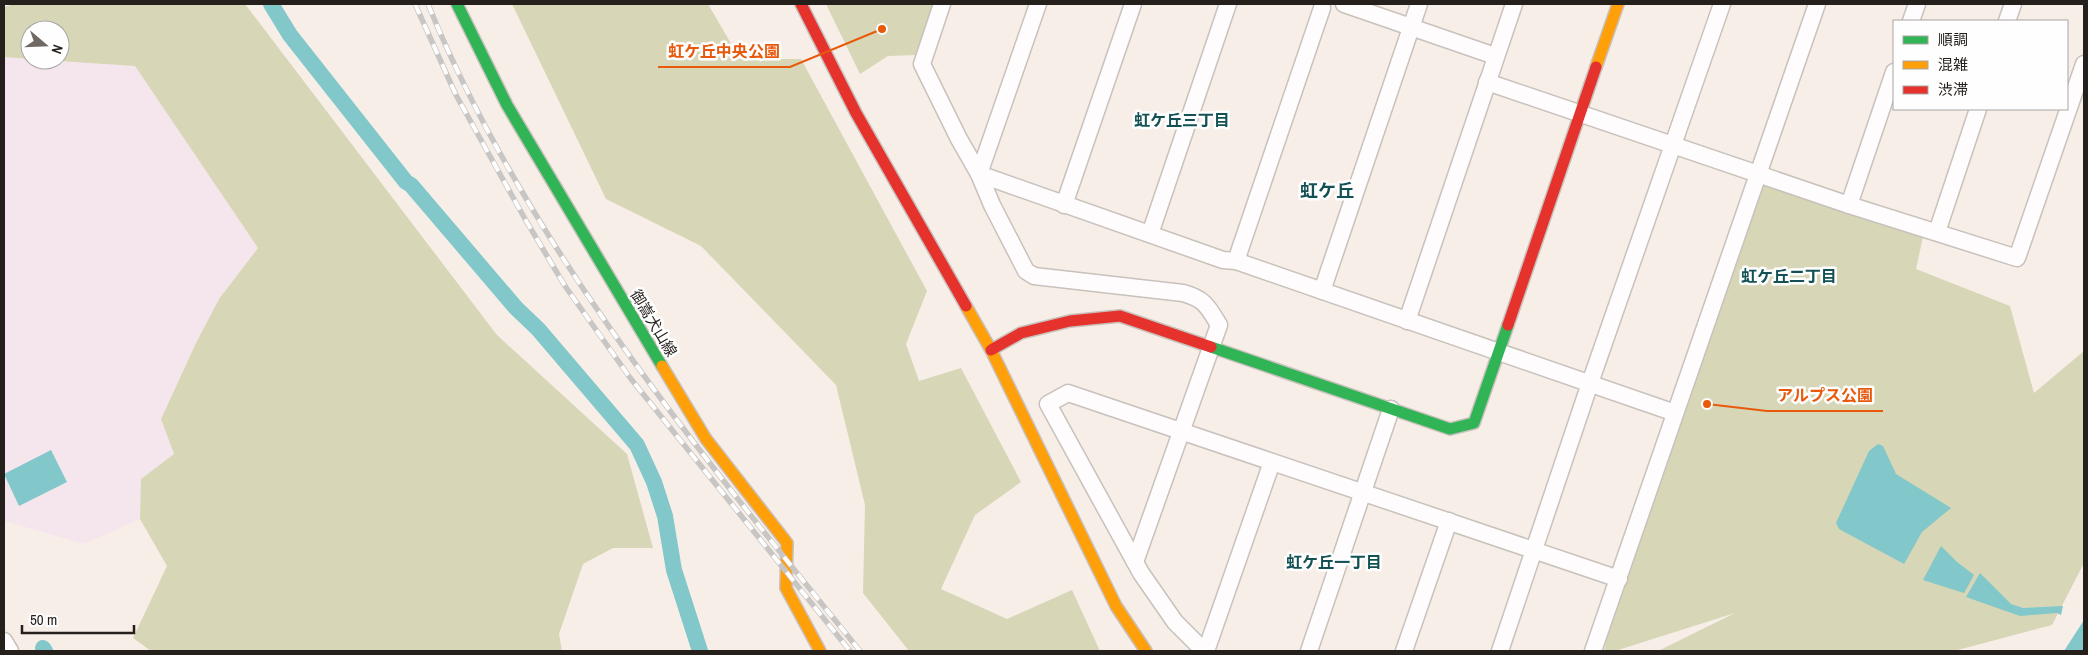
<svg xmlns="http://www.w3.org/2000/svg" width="2088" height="655" font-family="'Archivo Narrow','Noto Sans JP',sans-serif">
	<rect width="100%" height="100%" fill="#f8eee8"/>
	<path fill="#f5e6ee" d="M 4,57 L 135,66 L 258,248 L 219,299 L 196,343 L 161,418 L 174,454 L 141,479 L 140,519 L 84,544 L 4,521 Z"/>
	<g fill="#d7d6b7">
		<path d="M 15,4 L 245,4 L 497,335 L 627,454 L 653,548 L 613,548 L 583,564 L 559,634 L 562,651 L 151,651 L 133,638 L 167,566 L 140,519 L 141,479 L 174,454 L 161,419 L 196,343 L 219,299 L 258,248 L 135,66 L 43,60 L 60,60 L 60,30 L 30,30 L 30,59 L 4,57 L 4,7 Z"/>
		<path d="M 512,4 L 708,4 L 740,59 L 801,59 L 927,291 L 906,344 L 919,381 L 961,368 L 1021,482 L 975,515 L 941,589 L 1007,619 L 1072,590 L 1100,651 L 909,651 L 863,593 L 865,505 L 836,385 L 701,246 L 606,199 Z"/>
		<path d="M 826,4 L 933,4 L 917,55 L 888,56 L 860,74 Z"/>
		<path d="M 1757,173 L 1925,228 L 1916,269 L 2010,306 L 2034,393 L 2084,351 L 2084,563 L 2052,625 L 1954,651 L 1658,651 L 1735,613 L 1615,651 L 1604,651 L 1619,579 Z"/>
	</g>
	<g fill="#82c7ca">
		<path d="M 1878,444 L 1883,446 L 1896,474 L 1951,508 L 1922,532 L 1904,564 L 1839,529 L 1836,523 L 1869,451 Z"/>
		<path d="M 51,450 L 67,482 L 19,506 L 4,474 Z"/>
		<path d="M 1941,546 L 1957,562 L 1974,575 L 1964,593 L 1923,580 Z"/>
		<path d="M 1980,573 L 2011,604 L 2023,608 L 2063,606 L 2061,615 L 2057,613 L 2020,616 L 1966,597 Z"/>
		<path d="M 2084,620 L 2084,651 L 2064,651 Z"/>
	</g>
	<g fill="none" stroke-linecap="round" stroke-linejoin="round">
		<g stroke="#82c7ca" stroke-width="16">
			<path d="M 271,4 L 290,35 L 406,182 L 411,185 L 516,308 L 538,329 L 637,445 L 654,482 L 665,516 L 674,570 L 700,651"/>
			<path d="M 43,648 L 45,651"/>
		</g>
		<defs>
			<g id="street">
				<path d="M 942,4 L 922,64 L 959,139 L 979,174 L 992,205 L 1026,271 L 1034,276 L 1183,293 C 1205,299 1208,307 1219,325 L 1135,562"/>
				<path d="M 1344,4 L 1495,56"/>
				<path d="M 1911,21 L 1917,4"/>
				<path d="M 2007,21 L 2013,4"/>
				<path d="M 1487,82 L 1849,205 L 2017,258 L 2084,64"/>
				<path d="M 979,174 L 1223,260 L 1236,261 L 1675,413"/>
				<path d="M 979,174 L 1038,4"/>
				<path d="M 1064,205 L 1133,4"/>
				<path d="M 1849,205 L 1894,72"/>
				<path d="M 1937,232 L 1978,109"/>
				<path d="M 1150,234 L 1228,4"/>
				<path d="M 1236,261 L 1322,8"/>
				<path d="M 1322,291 L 1419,4"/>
				<path d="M 1407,321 L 1514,4"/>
				<path d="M 4,641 L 10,651"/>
				<path d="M 1204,651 L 1175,622 L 1141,573 L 1048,404 L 1068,393 L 1619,579"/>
				<path d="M 1206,651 L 1272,462"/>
				<path d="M 1309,651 L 1391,409"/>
				<path d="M 1404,651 L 1449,521"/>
				<path d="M 1500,651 L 1590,383 L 1722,4"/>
				<path d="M 1593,651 L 1817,4"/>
			</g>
			<g id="fast">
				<path d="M 457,4 L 507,105 L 662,366"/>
				<path d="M 1211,347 L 1450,429 L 1474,423 L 1508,325"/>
			</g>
			<g id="slow">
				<path d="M 1596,67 L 1618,4"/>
				<path d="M 966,306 L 991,350 L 1116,606 L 1146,651"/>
				<path d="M 662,366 L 706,439 L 787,543 L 786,588 L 820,651"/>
			</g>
			<g id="jam">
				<path d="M 801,4 L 856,113 L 966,306"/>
				<path d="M 1508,325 L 1596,67"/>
				<path d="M 991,350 L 1021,333 L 1070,321 L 1120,316 L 1211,347"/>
			</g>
		</defs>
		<use href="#street" stroke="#c8c1bc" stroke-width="19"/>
		<use href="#fast" stroke="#c8c1bc" stroke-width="14"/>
		<use href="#slow" stroke="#c8c1bc" stroke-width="14"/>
		<use href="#jam" stroke="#c8c1bc" stroke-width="14"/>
		<use href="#street" stroke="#fefcfc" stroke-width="16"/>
		<use href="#fast" stroke="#30b455" stroke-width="11"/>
		<use href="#slow" stroke="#ff9f0a" stroke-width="11"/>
		<use href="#jam" stroke="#e5322d" stroke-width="11"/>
		<defs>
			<g id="rail">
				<path d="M 415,4 L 456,95 L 525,219 L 565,286 L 631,379 L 850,651"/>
				<path d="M 428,4 C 525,243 700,453 860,651"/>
			</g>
		</defs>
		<use href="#rail" stroke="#c8c6c4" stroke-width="5.5"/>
		<use href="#rail" stroke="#fefefe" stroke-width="4" stroke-dasharray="11" stroke-linecap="butt"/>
	</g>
	<g text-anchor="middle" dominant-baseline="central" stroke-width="5" stroke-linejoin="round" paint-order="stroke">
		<g font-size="15" fill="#26201c" stroke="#fefefe">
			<text transform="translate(654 323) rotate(59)">御嵩犬山線</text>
		</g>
		<g font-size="16" font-weight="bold" fill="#135154" stroke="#fefefe">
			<text x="1182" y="120">虹ケ丘三丁目</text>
			<text x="1789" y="276">虹ケ丘二丁目</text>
			<text x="1334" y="562">虹ケ丘一丁目</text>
		</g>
		<g font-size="18" font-weight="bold" fill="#135154" stroke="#fefefe">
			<text x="1327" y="190">虹ケ丘</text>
		</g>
	</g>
	<path fill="none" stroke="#e8590c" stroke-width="2" d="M882 29L790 67H658M1707 404L1767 411H1883"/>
	<g fill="#e8590c" stroke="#fefefe" stroke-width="2">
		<circle cx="882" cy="29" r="5"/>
		<circle cx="1707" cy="404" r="5"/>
	</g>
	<g font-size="16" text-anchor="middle" font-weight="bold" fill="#e8590c" stroke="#fefefe" stroke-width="5" stroke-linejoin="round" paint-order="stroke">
		<text x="724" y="57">虹ケ丘中央公園</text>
		<text x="1825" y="401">アルプス公園</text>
	</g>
	<rect width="2088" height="655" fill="none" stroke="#26201c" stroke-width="10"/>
	<rect x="1893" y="20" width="175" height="90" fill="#fefefe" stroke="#a8a5a4"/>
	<rect x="1903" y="36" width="25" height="8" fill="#30b455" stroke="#a8a5a4"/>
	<text x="1938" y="45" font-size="15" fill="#26201c">順調</text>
	<rect x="1903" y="61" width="25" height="8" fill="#ff9f0a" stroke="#a8a5a4"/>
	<text x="1938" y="70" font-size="15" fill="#26201c">混雑</text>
	<rect x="1903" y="86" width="25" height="8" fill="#e5322d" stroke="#a8a5a4"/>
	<text x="1938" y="95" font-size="15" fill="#26201c">渋滞</text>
	<g transform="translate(45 45) rotate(109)"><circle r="24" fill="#fefefe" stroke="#a8a5a4"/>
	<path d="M0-4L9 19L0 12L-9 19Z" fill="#706863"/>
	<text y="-8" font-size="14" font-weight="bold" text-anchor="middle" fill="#26201c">N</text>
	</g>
	<path d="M22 625v8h112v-8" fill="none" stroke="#26201c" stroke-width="2.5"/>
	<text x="30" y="625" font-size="15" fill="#26201c" stroke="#fefefe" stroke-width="4" paint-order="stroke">50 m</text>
</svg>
